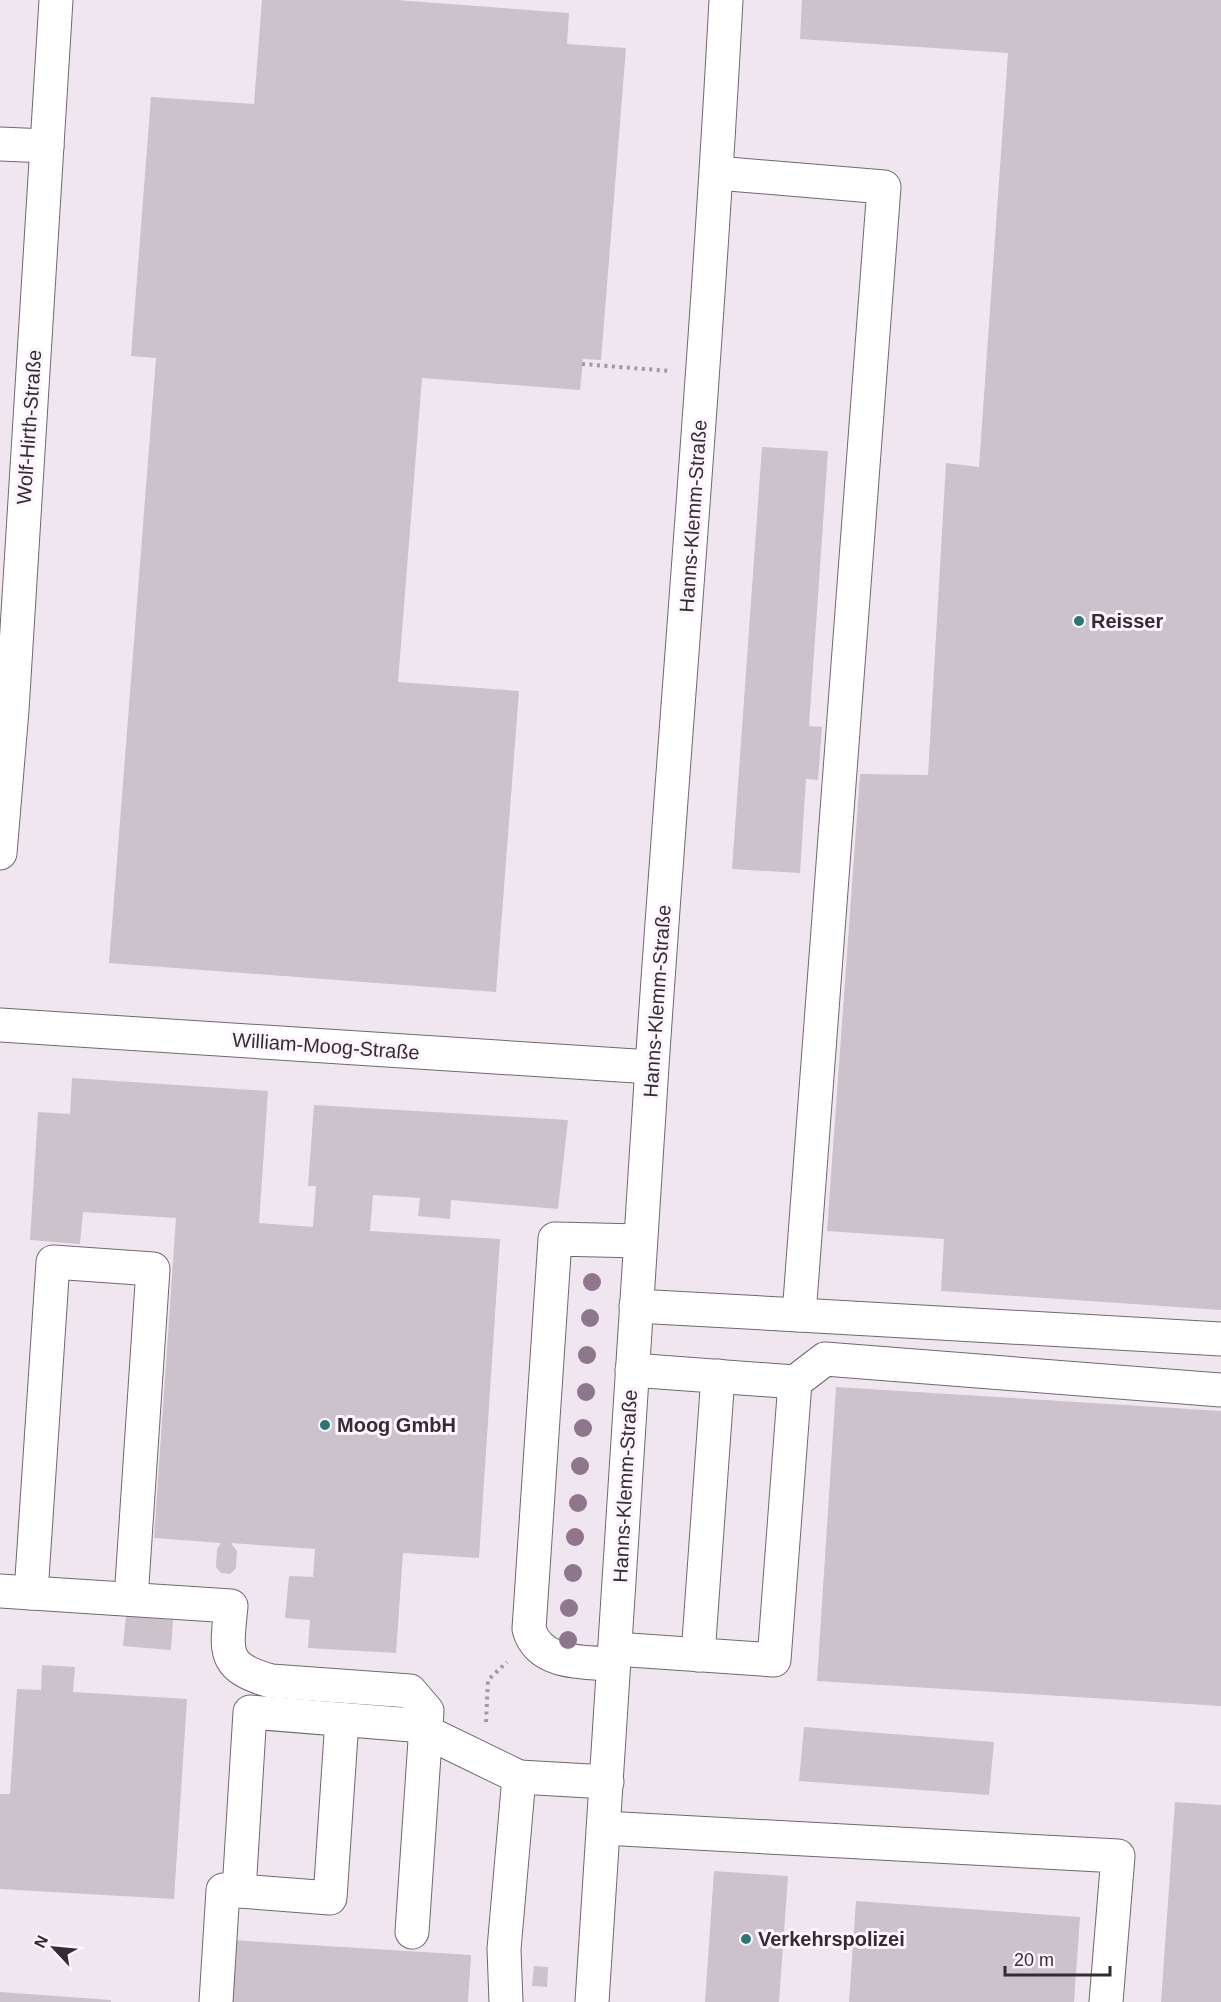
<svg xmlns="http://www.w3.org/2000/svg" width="1221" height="2002" font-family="Helvetica,sans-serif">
	<rect width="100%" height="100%" fill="#f0e6ef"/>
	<g fill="#ccc2cb">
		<path d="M 262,0 L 396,0 L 569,13 L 567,44 L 626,48 L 601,360 L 583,359 L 580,390 L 422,378 L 398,682 L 519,691 L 496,992 L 109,963 L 156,358 L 131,356 L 151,97 L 254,104 Z"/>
		<path d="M 802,0 L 1221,0 L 1221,1310 L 941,1291 L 944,1239 L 827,1231 L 860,774 L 928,775 L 946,463 L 979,467 L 1008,53 L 800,39 Z"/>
		<path d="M 762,447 L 828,451 L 809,726 L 822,727 L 818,780 L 806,779 L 800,873 L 732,869 Z"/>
		<path d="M 72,1078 L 268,1091 L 259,1223 L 313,1227 L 316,1186 L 308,1186 L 314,1105 L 568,1120 L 558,1209 L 451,1200 L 450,1219 L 418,1216 L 420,1198 L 373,1195 L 370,1231 L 500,1239 L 479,1558 L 403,1553 L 396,1653 L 308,1648 L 310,1620 L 285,1618 L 289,1576 L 313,1577 L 315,1549 L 231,1543 L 237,1551 L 236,1568 L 230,1574 L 221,1573 L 216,1567 L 217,1549 L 221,1543 L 154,1538 L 176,1218 L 83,1212 L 80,1244 L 30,1240 L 38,1112 L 70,1114 Z"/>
		<path d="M 836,1387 L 1221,1411 L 1221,1706 L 817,1681 Z"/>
		<path d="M 126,1616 L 173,1620 L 171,1650 L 123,1646 Z"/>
		<path d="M 42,1665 L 75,1667 L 73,1692 L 187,1699 L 174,1899 L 0,1889 L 0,1794 L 10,1794 L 17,1689 L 41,1690 Z"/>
		<path d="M 804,1727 L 994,1742 L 989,1795 L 799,1781 Z"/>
		<path d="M 1175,1802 L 1221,1805 L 1221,2002 L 1161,2002 Z"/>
		<path d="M 714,1871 L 788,1876 L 779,2002 L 705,2002 Z"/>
		<path d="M 856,1901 L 1080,1917 L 1074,2002 L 849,2002 Z"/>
		<path d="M 231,1940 L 471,1955 L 468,2002 L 226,2002 Z"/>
		<path d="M 534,1966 L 548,1967 L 547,1987 L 532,1986 Z"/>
		<path d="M 0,1992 L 111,2000 L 111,2002 L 0,2002 Z"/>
	</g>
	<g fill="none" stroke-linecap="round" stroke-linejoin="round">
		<defs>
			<g id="minor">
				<path d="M 0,144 L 47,146"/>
				<path d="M 0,853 L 12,710 L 56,0"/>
				<path d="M 0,1025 L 651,1067"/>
				<path d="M 636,1306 L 799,1315 L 884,187 L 717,173"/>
				<path d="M 799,1315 L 1221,1339"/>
				<path d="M 795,1382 L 825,1359 L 1221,1390"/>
				<path d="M 0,1591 L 231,1606 C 227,1650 220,1667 271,1681 L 410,1691 L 427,1711 L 412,1932"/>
				<path d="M 31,1593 L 53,1262 L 153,1269 L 131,1599"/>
				<path d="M 615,1649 L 774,1660 L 795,1382 L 632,1370"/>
				<path d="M 698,1655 L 718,1376"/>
				<path d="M 614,1664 C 584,1662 539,1665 529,1629 L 555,1239 L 640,1241"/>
				<path d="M 342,1720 L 330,1898 L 239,1891 L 250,1712 L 412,1725 L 519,1777"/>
				<path d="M 604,1828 L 1118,1856 L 1106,2002"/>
				<path d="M 216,2002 L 223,1890 L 239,1891"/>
				<path d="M 506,2002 L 504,1949 L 519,1777 L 607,1782"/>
				<path d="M 592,2002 C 614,1690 630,1378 652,1066 C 676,711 707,356 726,0"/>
			</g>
		</defs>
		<use href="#minor" stroke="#706870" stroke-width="35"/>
		<g stroke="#a199a0" stroke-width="4" stroke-dasharray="3 4.5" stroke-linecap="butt">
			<path d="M 582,364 L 670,371"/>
			<path d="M 486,1722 L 488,1680 L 507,1662"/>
		</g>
		<use href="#minor" stroke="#fff" stroke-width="33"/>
	</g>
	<g fill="#8e768d">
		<circle cx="592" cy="1282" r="9"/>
		<circle cx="590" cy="1318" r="9"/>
		<circle cx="587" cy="1355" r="9"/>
		<circle cx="586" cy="1392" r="9"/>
		<circle cx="583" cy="1428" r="9"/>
		<circle cx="580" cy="1466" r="9"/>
		<circle cx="578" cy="1503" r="9"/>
		<circle cx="575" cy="1537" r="9"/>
		<circle cx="573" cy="1573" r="9"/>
		<circle cx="569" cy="1608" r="9"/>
		<circle cx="568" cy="1640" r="9"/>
	</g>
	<g fill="#2c7673" stroke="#fef4fd" stroke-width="2">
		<circle cx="1079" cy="621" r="6"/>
		<circle cx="325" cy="1425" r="6"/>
		<circle cx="746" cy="1939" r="6"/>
	</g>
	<g text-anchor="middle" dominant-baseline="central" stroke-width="6" stroke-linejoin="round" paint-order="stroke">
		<g font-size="20" fill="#312d31" stroke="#fef4fd">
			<text transform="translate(29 427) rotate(-86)">Wolf-Hirth-Straße</text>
			<text transform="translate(693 516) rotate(-86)">Hanns-Klemm-Straße</text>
			<text transform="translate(657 1001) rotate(-86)">Hanns-Klemm-Straße</text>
			<text transform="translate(326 1046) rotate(4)">William-Moog-Straße</text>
			<text transform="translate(625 1486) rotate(-87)">Hanns-Klemm-Straße</text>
		</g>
		<g font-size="20" font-weight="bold" fill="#312d31" stroke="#fef4fd" text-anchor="start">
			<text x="1091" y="621">Reisser</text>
			<text x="337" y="1425">Moog GmbH</text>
			<text x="758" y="1939">Verkehrspolizei</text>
		</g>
	</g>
	<g transform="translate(54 1948) rotate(296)" stroke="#fef4fd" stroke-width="4.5" paint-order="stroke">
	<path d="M0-4.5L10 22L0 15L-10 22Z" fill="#312d31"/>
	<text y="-9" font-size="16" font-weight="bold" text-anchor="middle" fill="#312d31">N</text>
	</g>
	<path d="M1005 1966v9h105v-9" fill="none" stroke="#312d31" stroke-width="3"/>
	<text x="1014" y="1966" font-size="18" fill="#312d31" stroke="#fef4fd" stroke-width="4.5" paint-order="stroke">20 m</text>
</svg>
